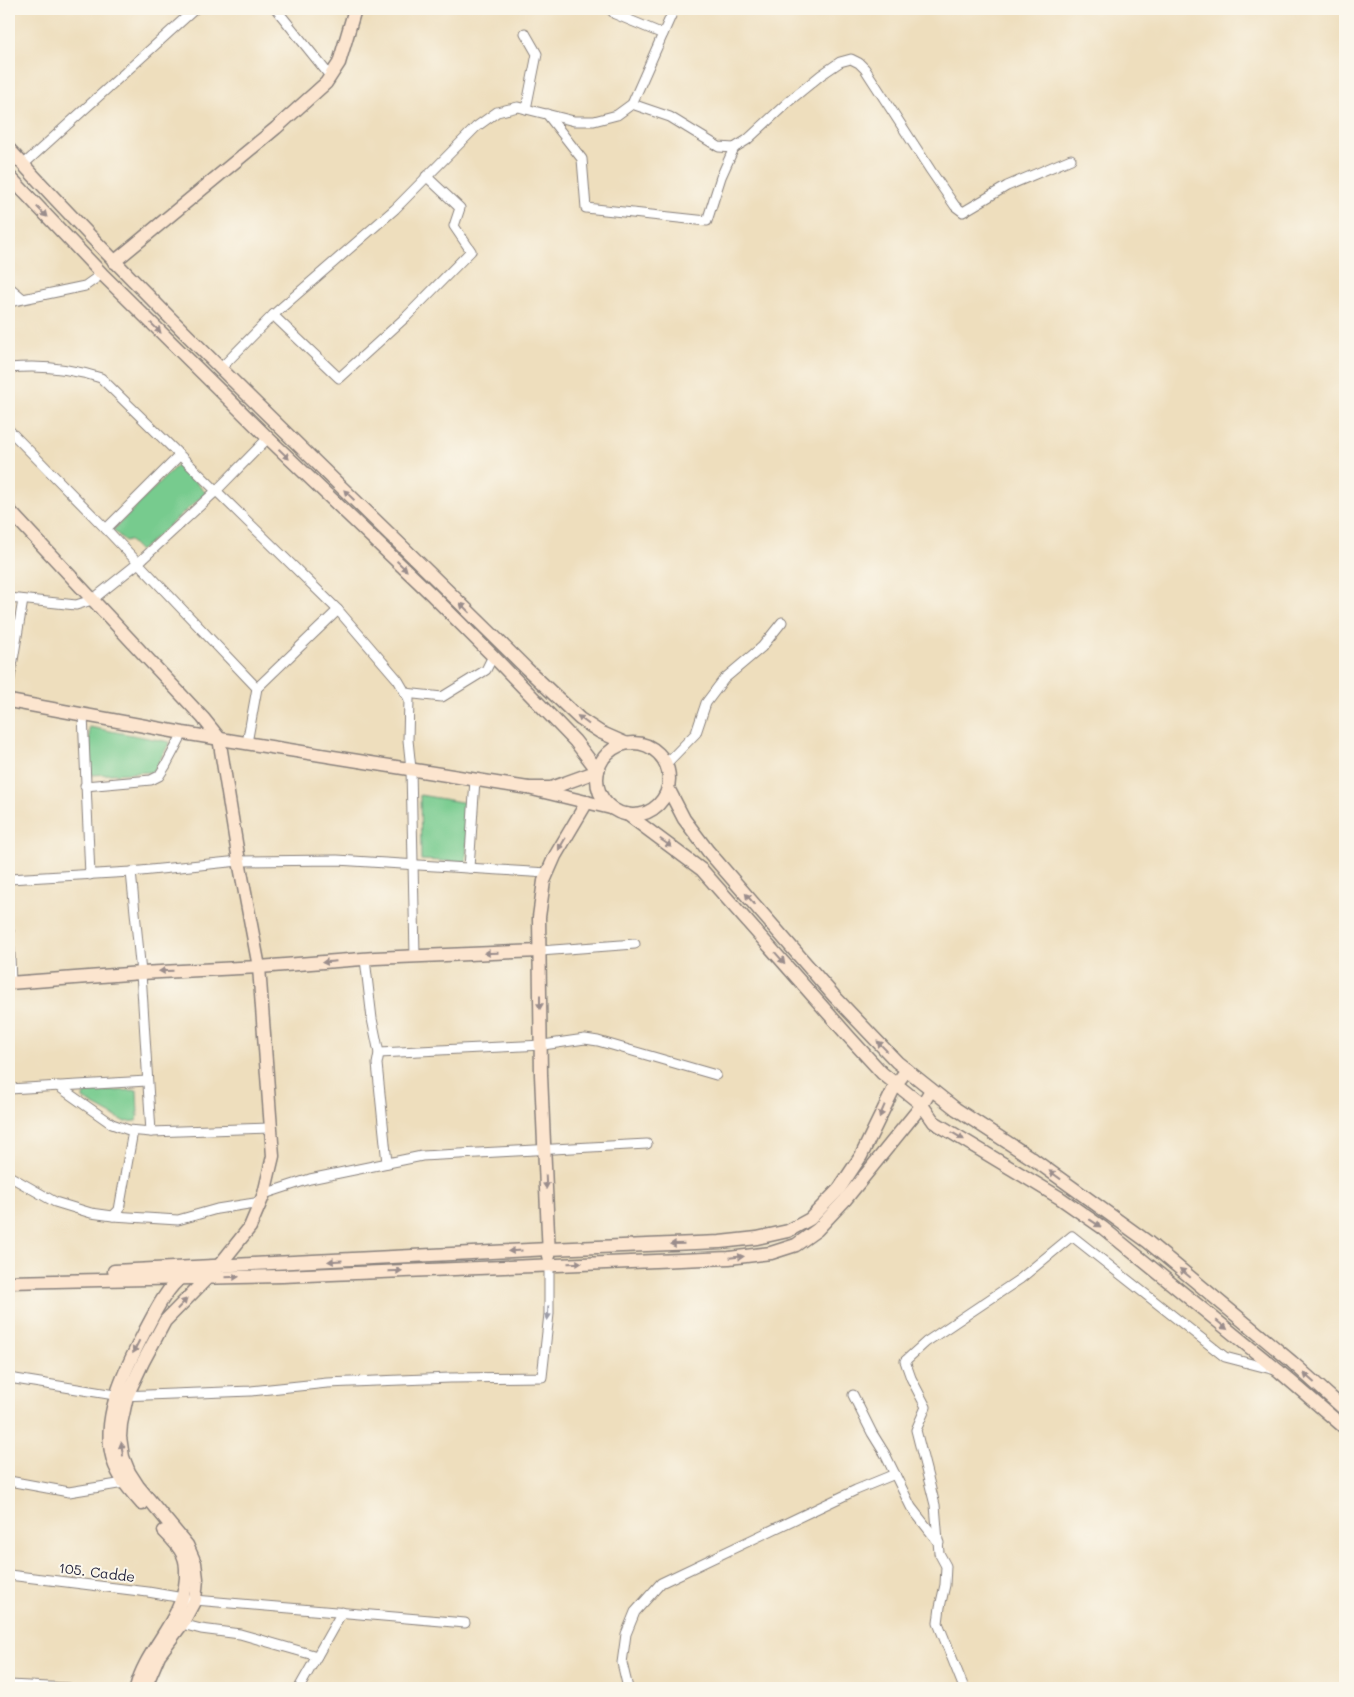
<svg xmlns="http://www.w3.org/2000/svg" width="1354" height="1697" font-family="Mali,sans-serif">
	<rect width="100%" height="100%" fill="#fbf7ec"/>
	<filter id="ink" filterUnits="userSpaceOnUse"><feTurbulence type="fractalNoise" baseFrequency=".02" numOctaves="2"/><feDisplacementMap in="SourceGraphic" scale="10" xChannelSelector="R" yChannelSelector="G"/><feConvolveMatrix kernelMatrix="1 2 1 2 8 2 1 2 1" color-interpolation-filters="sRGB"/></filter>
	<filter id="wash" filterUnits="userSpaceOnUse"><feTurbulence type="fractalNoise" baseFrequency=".0096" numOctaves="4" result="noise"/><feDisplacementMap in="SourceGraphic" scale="20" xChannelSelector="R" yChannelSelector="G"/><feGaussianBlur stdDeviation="1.12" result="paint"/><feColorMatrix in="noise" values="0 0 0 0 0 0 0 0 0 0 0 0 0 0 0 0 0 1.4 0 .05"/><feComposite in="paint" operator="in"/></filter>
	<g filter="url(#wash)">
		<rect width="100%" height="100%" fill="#eedebd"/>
		<g fill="#77cb8e" stroke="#4c7664">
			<path d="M 178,464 L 206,493 L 140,551 L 129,540 L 125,541 L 113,530 Z"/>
			<path d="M 89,727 L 170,742 L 154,770 L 151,772 L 91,775 Z"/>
			<path d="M 420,795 L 467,803 L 469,806 L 466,862 L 421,860 Z"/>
			<path d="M 137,1090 L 138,1116 L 136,1121 L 125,1122 L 83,1099 L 84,1092 Z"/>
		</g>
	</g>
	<g filter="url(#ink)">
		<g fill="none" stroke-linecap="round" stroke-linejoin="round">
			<defs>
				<g id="street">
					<path d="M 276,9 L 330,76"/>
					<path d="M 610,9 L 615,14 L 663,34"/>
					<path d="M 525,33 L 537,54 L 526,109"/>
					<path d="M 632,104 L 670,117 L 719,147 L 734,148 L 747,140 L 788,102 L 821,75 L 840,62 L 851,59 L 859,63 L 865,69 L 931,171 L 955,206 L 963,212 L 1007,186 L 1071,159"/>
					<path d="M 547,114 L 582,159 L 586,208 L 707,221 L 721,177 L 734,148"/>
					<path d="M 23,165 L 195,9"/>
					<path d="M 9,287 L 22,298"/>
					<path d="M 9,302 L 85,286 L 102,274"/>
					<path d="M 273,315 L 339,378 L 407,316 L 471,251 L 454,226 L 460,208 L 426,176"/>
					<path d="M 9,368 C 40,365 71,368 101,378 L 338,610 L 398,680 L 409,699 L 408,740 L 411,769 L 415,956"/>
					<path d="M 220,369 L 273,315 L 395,209 L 476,127 L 497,112 L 518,107 L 574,121 L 594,121 L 617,115 L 632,104 L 674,9"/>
					<path d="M 9,430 L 106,529 L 257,688"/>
					<path d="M 106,529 L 179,456"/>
					<path d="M 9,598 L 76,605 L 92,600 L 137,564 L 216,491 L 268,438"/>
					<path d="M 9,684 L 23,600"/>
					<path d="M 405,693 L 442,697 L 486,670 L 493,656"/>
					<path d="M 83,715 L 90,875"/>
					<path d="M 247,743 L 257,688 L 338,610"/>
					<path d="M 666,764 L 696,733 L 706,703 L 724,679 L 762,647 L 782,622"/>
					<path d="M 85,786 L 151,780 L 159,776 L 166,765 L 183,733"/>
					<path d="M 469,868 L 475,780"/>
					<path d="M 131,872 L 141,973 L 151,1132"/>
					<path d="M 9,879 L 131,872 L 239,861 L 337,860 L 548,873"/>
					<path d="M 9,931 L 11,983"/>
					<path d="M 540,951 L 635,944"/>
					<path d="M 365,959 L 372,1019 L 379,1053 L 377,1064 L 387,1163"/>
					<path d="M 379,1053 L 543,1045 L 585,1039 L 598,1041 L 716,1075"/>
					<path d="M 58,1086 L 112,1124 L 129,1130 L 151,1132 L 270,1128"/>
					<path d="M 9,1089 L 147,1081"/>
					<path d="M 9,1176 L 55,1202 L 91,1213 L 113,1216 L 119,1210 L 133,1131"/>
					<path d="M 264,1194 L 310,1179 L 422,1156 L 647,1144"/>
					<path d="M 113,1216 L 178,1220 L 217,1209 L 261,1202"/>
					<path d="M 9,1378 L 121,1396 L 251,1391 L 327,1383 L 450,1378 L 542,1377 L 549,1314 L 549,1264"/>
					<path d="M 853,1395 L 872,1433 L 885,1454 L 911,1507 L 939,1543"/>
					<path d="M 9,1481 L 69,1492 L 124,1483"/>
					<path d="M 9,1575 L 148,1592 L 195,1600 L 465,1623"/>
					<path d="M 182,1624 L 201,1629 L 240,1634 L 317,1656"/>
					<path d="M 9,1685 L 69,1688"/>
					<path d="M 299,1688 L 342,1612"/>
					<path d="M 628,1688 L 622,1663 L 626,1634 L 635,1612 L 661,1583 L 856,1490 L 895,1474"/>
					<path d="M 964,1688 L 938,1623 L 940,1607 L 945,1585 L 946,1566 L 939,1553 L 935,1505 L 916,1430 L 926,1407 L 911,1378 L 905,1361 L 926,1342 L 1020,1279 L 1072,1236 L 1225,1357 L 1275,1370"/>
				</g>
				<g id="secondary">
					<path d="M 9,149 C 174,330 353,496 527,669 L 580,719 L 600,732 L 625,743"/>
					<path d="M 9,176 L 102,274 L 268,438 L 431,594 L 493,656 L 575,741 L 598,771 L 551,788 L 528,788"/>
					<path d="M 114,262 L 276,128 L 326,83 L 339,63 L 355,9"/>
					<path d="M 9,510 L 203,718 L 219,738 L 239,861 L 259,967 L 273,1156 L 264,1194 L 250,1227 L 218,1267 L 165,1321 L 143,1362 L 127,1396 L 121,1424 L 120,1437 L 123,1457 L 129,1472 L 138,1486 L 187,1545 L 195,1563 L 197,1579 L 195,1600 L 182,1624 L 159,1655 L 145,1688"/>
					<path d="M 9,701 L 183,733 L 528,788 L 611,808"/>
					<circle cx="633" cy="779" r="36"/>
					<path d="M 668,788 L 684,819 L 708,851 L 834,996 L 897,1062 L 956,1109 L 1033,1159 L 1148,1242 L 1292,1362 L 1345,1410"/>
					<path d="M 627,814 L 702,870 L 850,1038 L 882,1073 L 922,1105 L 934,1122 L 1060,1198 L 1103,1228 L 1280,1372 L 1345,1428"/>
					<path d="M 9,983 L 141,973 L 259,967 L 375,958 L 540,951"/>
					<path d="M 549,1256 L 541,1075 L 539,917 L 544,881 L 555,856 L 587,802"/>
					<path d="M 114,1271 L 549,1249 L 720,1242 L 757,1238 L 788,1231 L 810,1219 L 839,1189 L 861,1156 L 896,1084 L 907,1070"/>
					<path d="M 9,1282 L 282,1276 L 729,1258 L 771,1253 L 796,1245 L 817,1230 L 845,1200 L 922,1105 L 931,1090"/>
					<path d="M 142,1504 C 128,1488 115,1474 111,1452 C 103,1411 128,1364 146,1329 C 155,1312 167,1287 183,1276"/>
					<path d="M 136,1688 C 146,1648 183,1621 186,1578 C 186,1570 187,1563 183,1555 C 179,1546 171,1538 164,1531"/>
				</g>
			</defs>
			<use href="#street" stroke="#88807c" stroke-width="11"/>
			<use href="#secondary" stroke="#88807c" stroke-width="15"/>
			<use href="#street" stroke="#fff" stroke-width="9"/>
			<use href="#secondary" stroke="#fce5cf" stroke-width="12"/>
		</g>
		<defs><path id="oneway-solid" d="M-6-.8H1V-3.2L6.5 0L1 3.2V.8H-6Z" transform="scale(1.25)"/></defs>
		<g fill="#9a8d8c">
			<use href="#oneway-solid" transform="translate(42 212) rotate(46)"/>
			<use href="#oneway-solid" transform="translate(156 328) rotate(45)"/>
			<use href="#oneway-solid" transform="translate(284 454) rotate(44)"/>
			<use href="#oneway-solid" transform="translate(349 495) rotate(-136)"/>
			<use href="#oneway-solid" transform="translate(402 566) rotate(44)"/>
			<use href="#oneway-solid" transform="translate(465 608) rotate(-135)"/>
			<use href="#oneway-solid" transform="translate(583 720) rotate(-143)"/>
			<use href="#oneway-solid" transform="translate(666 843) rotate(35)"/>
			<use href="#oneway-solid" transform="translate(562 844) rotate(120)"/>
			<use href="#oneway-solid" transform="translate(750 899) rotate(-131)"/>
			<use href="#oneway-solid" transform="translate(491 953) rotate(178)"/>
			<use href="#oneway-solid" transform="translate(780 958) rotate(49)"/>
			<use href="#oneway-solid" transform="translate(329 962) rotate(175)"/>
			<use href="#oneway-solid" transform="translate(166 971) rotate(178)"/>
			<use href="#oneway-solid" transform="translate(540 1002) rotate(90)"/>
			<use href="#oneway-solid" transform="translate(882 1046) rotate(-134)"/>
			<use href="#oneway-solid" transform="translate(882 1111) rotate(113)"/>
			<use href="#oneway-solid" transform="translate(958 1136) rotate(31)"/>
			<use href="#oneway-solid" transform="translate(1055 1175) rotate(-144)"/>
			<use href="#oneway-solid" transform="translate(546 1182) rotate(88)"/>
			<use href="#oneway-solid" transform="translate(1095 1223) rotate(34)"/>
			<use href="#oneway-solid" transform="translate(677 1244) rotate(178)"/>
			<use href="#oneway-solid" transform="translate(515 1251) rotate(177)"/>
			<use href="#oneway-solid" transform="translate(737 1257) rotate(-6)"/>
			<use href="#oneway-solid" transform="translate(335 1261) rotate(177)"/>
			<use href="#oneway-solid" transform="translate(575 1263) rotate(-2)"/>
			<use href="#oneway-solid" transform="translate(395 1271) rotate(-2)"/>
			<use href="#oneway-solid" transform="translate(1185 1273) rotate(-140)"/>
			<use href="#oneway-solid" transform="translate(232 1277) rotate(-1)"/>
			<use href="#oneway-solid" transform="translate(182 1304) rotate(-47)"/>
			<use href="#oneway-solid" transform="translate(1222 1325) rotate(39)"/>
			<use href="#oneway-solid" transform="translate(136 1347) rotate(117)"/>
			<use href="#oneway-solid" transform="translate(1309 1378) rotate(-138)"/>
			<use href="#oneway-solid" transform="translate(122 1449) rotate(-98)"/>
		</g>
		<use fill="#9c9ca7" href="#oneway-solid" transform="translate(548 1313) rotate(93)"/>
	</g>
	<g text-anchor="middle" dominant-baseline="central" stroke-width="4" stroke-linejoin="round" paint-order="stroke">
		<g font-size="14" fill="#22223b" stroke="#fbf7ec">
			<text transform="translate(97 1572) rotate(7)">105. Cadde</text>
		</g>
	</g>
	<rect width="1354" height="1697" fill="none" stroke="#fbf7ec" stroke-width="30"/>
</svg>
